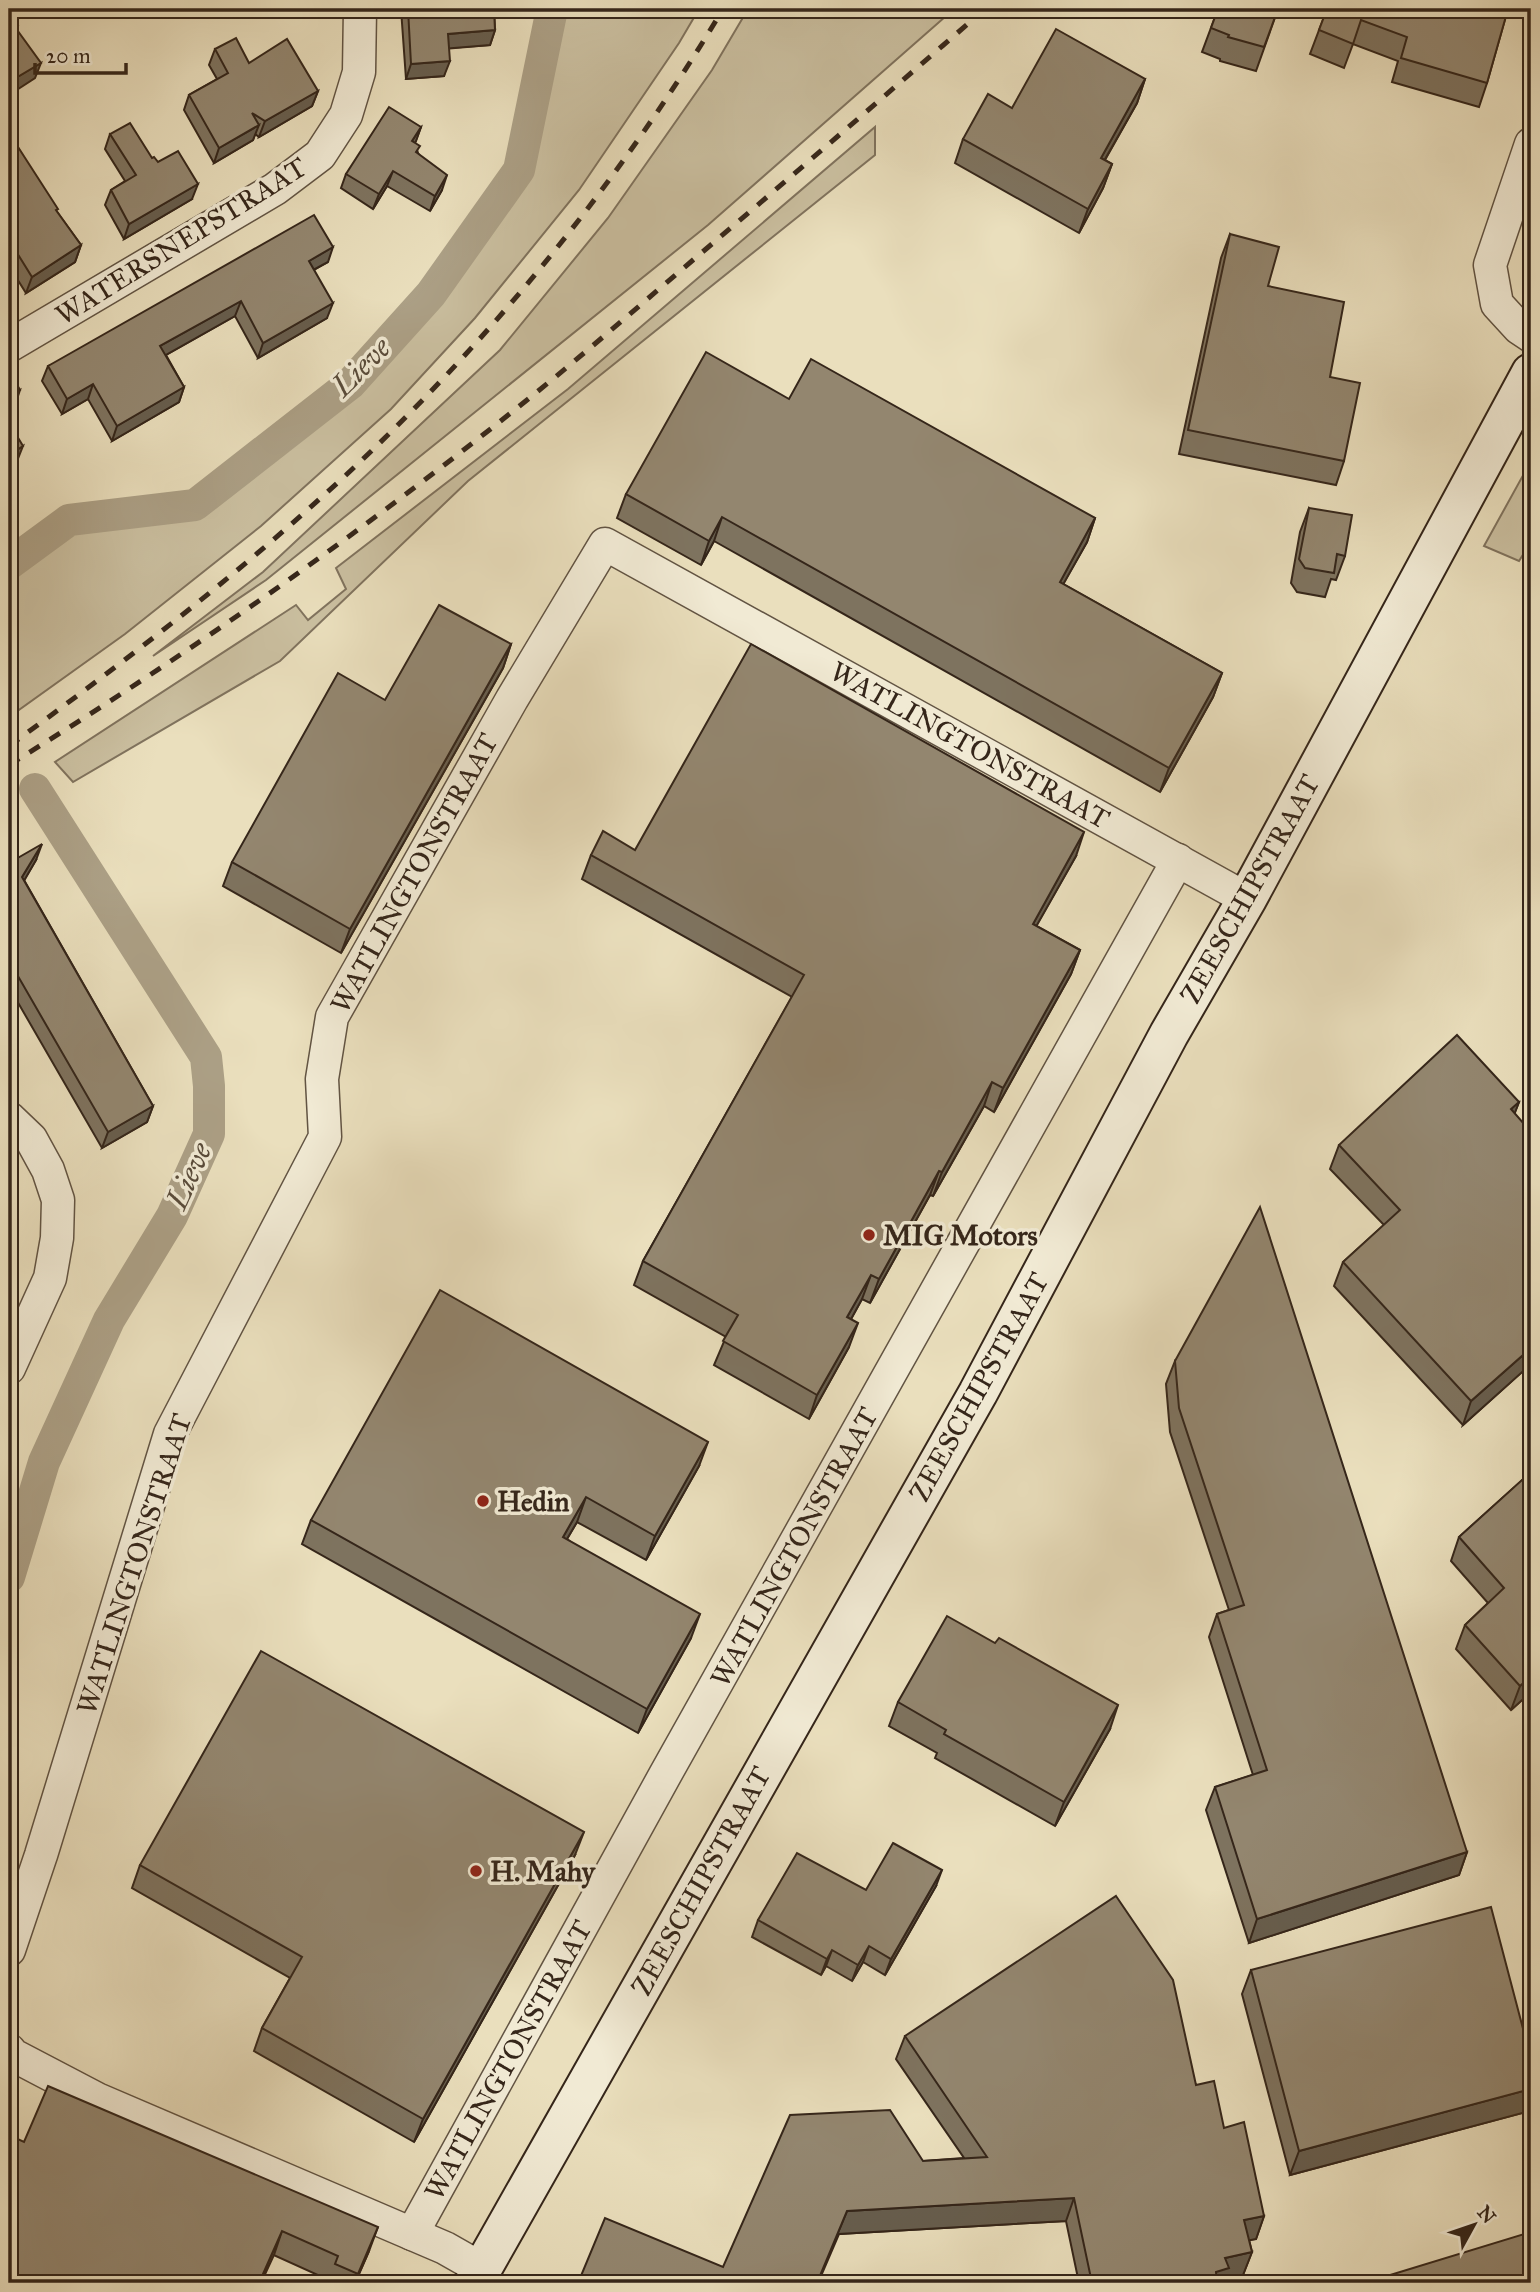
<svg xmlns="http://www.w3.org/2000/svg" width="1540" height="2292" font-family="'IM FELL Great Primer',serif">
	<rect width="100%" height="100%" fill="#eadfbd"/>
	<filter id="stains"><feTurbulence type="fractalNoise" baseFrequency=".00286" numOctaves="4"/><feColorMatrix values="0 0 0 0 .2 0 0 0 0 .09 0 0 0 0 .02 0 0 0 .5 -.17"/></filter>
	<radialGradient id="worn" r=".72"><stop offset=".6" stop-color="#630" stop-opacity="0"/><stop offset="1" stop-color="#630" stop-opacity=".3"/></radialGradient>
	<g fill="#cbc0a1" stroke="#80735e" stroke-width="2">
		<path d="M 552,9 L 699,9 L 679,43 L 579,190 L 475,318 L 391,409 L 261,526 L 125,634 L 9,717 L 9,564 L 69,520 L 195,505 L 350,384 L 431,294 L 519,170 Z"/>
		<path d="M 748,9 L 954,9 L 708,225 L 266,580 L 153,656 L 263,572 L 500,350 L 608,218 L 712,70 Z"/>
		<path d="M 875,127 L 875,155 L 468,481 L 280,661 L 73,782 L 55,762 L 296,605 L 308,620 L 346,589 L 336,568 L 568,389 Z"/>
		<path d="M 1531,461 L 1531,542 L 1519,561 L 1484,546 Z"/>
	</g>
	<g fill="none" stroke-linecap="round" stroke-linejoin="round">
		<g stroke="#aca086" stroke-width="32">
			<path d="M 9,564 L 69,520 L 195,505 L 350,384 L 431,294 L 519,170 L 552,9"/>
			<path d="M 9,1577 L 44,1462 L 109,1320 L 172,1216 L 209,1134 L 209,1086 L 206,1057 L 35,789"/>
		</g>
		<defs>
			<g id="street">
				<path d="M 1531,144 L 1490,265 L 1497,304 L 1519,328 L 1531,336"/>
				<path d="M 9,346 L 275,189 L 320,155 L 346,115 L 359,72 L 360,9"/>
				<path d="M 9,1118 L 31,1139 L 48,1170 L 58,1200 L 57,1238 L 50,1278 L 9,1368"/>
				<path d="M 9,1950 L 41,1855 L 170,1434 L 325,1137 L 322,1079 L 332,1017 L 512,699 L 605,544 L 1247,899"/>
				<path d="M 9,2050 L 13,2055 L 97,2099 L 445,2248 L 482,2269"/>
				<path d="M 412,2234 L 665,1775 L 1178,860"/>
			</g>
			<path id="secondary" d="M 474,2283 L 978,1393 L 1169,1034 L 1247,899 L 1531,373"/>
		</defs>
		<use href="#street" stroke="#625443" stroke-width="35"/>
		<use href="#secondary" stroke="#35261a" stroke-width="42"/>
		<use href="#street" stroke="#f1ead4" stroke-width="32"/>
		<use href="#secondary" stroke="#f1ead4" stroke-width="38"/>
		<g stroke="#35261a" stroke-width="5" stroke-dasharray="12 12" stroke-linecap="butt">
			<path d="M 9,746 C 126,661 240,573 346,475 C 493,338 620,181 723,9"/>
			<path d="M 9,765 C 184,657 351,540 512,412 C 574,363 633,311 693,260 C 791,177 888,93 985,9"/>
		</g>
	</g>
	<g fill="#7e735f" stroke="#35261a" stroke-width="2">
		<path d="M 401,9 L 494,9 L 495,30 L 490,45 L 449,48 L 444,76 L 406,79 Z"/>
		<path d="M 1218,9 L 1278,9 L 1256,71 L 1220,61 L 1220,59 L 1202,52 Z"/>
		<path d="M 1327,9 L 1508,9 L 1487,83 L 1479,107 L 1392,82 L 1398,61 L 1353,44 L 1344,68 L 1310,54 Z"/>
		<path d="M 215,49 L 318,91 L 312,106 L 259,137 L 255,134 L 253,140 L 214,163 L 184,110 L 189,95 L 217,79 L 209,65 Z"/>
		<path d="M 1145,79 L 1137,103 L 1105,160 L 1112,164 L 1103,188 L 1079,233 L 955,163 L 963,139 L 1012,108 Z"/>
		<path d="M 421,127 L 415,143 L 418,153 L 442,190 L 430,211 L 387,186 L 373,209 L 341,188 L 346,174 Z"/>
		<path d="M 9,133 L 57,212 L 81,245 L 75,262 L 26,293 L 9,266 Z"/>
		<path d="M 110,134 L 158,162 L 192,199 L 124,239 L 105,205 L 111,190 L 125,181 L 105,149 Z"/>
		<path d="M 1230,234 L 1268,286 L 1330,377 L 1344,461 L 1336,485 L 1179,454 L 1221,258 Z"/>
		<path d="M 328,262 L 314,270 L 327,318 L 258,358 L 235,316 L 166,355 L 184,387 L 179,402 L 112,441 L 88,399 L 62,414 L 42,381 L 48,366 Z"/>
		<path d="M 789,399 L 1095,518 L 1087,542 L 1063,584 L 1222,673 L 1213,697 L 1160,792 L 714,541 L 701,565 L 617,518 L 626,494 Z"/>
		<path d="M 1309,508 L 1345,556 L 1336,580 L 1331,579 L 1325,597 L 1297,592 L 1291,583 L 1300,532 Z"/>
		<path d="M 511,644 L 503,668 L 341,953 L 223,886 L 232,862 L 385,700 Z"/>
		<path d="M 635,850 L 1076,856 L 1036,926 L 1080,950 L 1071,974 L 994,1112 L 984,1106 L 933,1196 L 930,1195 L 870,1303 L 862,1299 L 851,1319 L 849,1347 L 809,1419 L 714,1365 L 726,1337 L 634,1285 L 643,1261 L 792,997 L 582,879 L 591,855 Z"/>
		<path d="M 36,860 L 24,880 L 153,1106 L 147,1122 L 102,1148 L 9,987 L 10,985 L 9,982 L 9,863 Z"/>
		<path d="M 1519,1102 L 1514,1114 L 1531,1364 L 1463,1425 L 1334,1286 L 1343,1262 L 1384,1225 L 1330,1169 L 1339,1145 Z"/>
		<path d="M 1175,1361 L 1467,1852 L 1459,1875 L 1249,1943 L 1206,1810 L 1215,1787 L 1253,1775 L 1209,1637 L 1217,1614 L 1229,1610 L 1170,1432 L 1166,1384 Z"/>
		<path d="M 699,1466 L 646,1560 L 577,1522 L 567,1539 L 691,1638 L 638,1733 L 302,1544 L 311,1520 Z"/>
		<path d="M 1531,1472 L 1531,1692 L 1511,1710 L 1456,1649 L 1465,1625 L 1488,1603 L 1451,1561 L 1459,1537 Z"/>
		<path d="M 898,1702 L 1110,1729 L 1055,1826 L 935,1758 L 937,1753 L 889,1726 Z"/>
		<path d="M 575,1855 L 414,2142 L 254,2051 L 262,2028 L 290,1978 L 132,1888 L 140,1865 Z"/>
		<path d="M 936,1886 L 885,1975 L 863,1962 L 852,1981 L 826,1966 L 821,1975 L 752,1937 L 758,1920 L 866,1890 Z"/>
		<path d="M 1251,1970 L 1531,2059 L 1531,2108 L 1530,2111 L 1290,2175 L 1242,1994 Z"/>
		<path d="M 905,2036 L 1196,2085 L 1224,2128 L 1264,2216 L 1256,2239 L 1249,2240 L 1252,2252 L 1243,2275 L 1225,2279 L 1224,2283 L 1079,2283 L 1066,2221 L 839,2234 L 723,2267 L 923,2161 L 964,2158 L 896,2059 Z"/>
		<path d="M 24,2142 L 369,2251 L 355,2283 L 328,2283 L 329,2280 Z"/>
	</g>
	<g fill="#675e4e" stroke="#35261a" stroke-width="2">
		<path d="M 495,30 L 490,45 L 442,49 L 448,34 Z"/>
		<path d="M 450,61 L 444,76 L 406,79 L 411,64 Z"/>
		<path d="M 41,63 L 35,78 L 9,95 L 9,82 Z"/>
		<path d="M 1145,79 L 1137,103 L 1092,182 L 1101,158 Z"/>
		<path d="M 318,91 L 312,106 L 259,137 L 265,121 Z"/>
		<path d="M 259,125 L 253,140 L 214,163 L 219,148 Z"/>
		<path d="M 421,127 L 416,141 L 407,155 L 412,141 Z"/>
		<path d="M 1112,164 L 1103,188 L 1079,233 L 1088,209 Z"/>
		<path d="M 393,171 L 387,186 L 373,209 L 379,194 Z"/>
		<path d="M 447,175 L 442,190 L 430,211 L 435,196 Z"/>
		<path d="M 198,184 L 192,199 L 124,239 L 129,224 Z"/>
		<path d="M 81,245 L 75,262 L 26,293 L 32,277 Z"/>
		<path d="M 333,247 L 328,262 L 304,275 L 309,261 Z"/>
		<path d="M 241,301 L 235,316 L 155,361 L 160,346 Z"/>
		<path d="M 333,303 L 327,318 L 258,358 L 263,343 Z"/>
		<path d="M 93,384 L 88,399 L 62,414 L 67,399 Z"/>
		<path d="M 184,387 L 179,402 L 112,441 L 117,426 Z"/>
		<path d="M 20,390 L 15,405 L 9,409 L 9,397 Z"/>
		<path d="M 23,446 L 17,461 L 9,466 L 9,455 Z"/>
		<path d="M 722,517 L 714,541 L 701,565 L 709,541 Z"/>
		<path d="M 1095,518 L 1087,542 L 1051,606 L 1060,582 Z"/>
		<path d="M 511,644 L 503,668 L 341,953 L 350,929 Z"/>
		<path d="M 1222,673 L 1213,697 L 1160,792 L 1169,768 Z"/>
		<path d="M 1084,832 L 1076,856 L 1024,948 L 1033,924 Z"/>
		<path d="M 42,844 L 36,860 L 17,893 L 22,877 Z"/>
		<path d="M 1080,950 L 1071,974 L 994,1112 L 1003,1088 Z"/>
		<path d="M 992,1082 L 984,1106 L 933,1196 L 942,1172 Z"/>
		<path d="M 1519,1102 L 1510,1126 L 1511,1109 Z"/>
		<path d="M 153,1106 L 147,1122 L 102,1148 L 108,1132 Z"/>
		<path d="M 939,1171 L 930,1195 L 870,1303 L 879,1279 Z"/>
		<path d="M 871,1275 L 862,1299 L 839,1341 L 847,1317 Z"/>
		<path d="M 858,1323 L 849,1347 L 809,1419 L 817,1395 Z"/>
		<path d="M 1531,1348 L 1531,1364 L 1463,1425 L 1471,1401 Z"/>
		<path d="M 708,1442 L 699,1466 L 646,1560 L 655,1536 Z"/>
		<path d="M 586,1497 L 577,1522 L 554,1561 L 563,1537 Z"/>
		<path d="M 700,1614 L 691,1638 L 638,1733 L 647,1709 Z"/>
		<path d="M 1531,1676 L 1531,1692 L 1511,1710 L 1520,1686 Z"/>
		<path d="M 1118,1705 L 1110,1729 L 1055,1826 L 1064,1802 Z"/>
		<path d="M 584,1832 L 575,1855 L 414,2142 L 423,2119 Z"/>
		<path d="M 1467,1852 L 1459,1875 L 1249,1943 L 1257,1919 Z"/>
		<path d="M 942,1870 L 936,1886 L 885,1975 L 891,1959 Z"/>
		<path d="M 869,1946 L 863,1962 L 852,1981 L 858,1965 Z"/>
		<path d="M 832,1950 L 826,1966 L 821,1975 L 827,1959 Z"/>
		<path d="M 1531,2089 L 1531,2108 L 1530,2111 L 1290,2175 L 1299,2151 Z"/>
		<path d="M 1074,2198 L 1066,2221 L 839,2234 L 818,2283 L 817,2283 L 847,2211 Z"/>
		<path d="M 1264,2216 L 1256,2239 L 1236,2243 L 1244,2220 Z"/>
		<path d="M 378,2227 L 369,2251 L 355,2283 L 358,2274 Z"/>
		<path d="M 282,2231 L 274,2255 L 261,2283 L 259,2283 Z"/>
		<path d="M 1252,2252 L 1243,2275 L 1225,2279 L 1224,2283 L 1212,2283 L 1216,2272 L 1225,2258 Z"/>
	</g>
	<g fill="#93866f" stroke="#35261a" stroke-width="2">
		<path d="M 408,9 L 494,9 L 495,30 L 448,34 L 450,61 L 411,64 Z"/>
		<path d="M 1218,9 L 1278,9 L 1264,47 L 1228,37 L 1229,35 L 1211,28 Z"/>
		<path d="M 1327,9 L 1508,9 L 1487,83 L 1401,58 L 1407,37 L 1361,20 L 1353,44 L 1319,30 Z"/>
		<path d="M 9,10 L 18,25 L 15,27 L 41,63 L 9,82 Z"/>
		<path d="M 1056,29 L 1145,79 L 1101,158 L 1112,164 L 1088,209 L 963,139 L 988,94 L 1012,108 Z"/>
		<path d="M 236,38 L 249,63 L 287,39 L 318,91 L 265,121 L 252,113 L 259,125 L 219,148 L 189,95 L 228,73 L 215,49 Z"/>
		<path d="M 389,107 L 421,127 L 412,141 L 420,146 L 416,152 L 447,175 L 435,196 L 393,171 L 379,194 L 346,174 Z"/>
		<path d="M 130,123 L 152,158 L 154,157 L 158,162 L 178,151 L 198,184 L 129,224 L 111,190 L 136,175 L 110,134 Z"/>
		<path d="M 9,133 L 58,209 L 56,210 L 81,245 L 32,277 L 9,240 Z"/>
		<path d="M 314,215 L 333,247 L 309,261 L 333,303 L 263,343 L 241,301 L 160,346 L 184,387 L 117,426 L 93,384 L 67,399 L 48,366 Z"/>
		<path d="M 1230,234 L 1279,247 L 1268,286 L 1344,302 L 1330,377 L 1360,383 L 1344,461 L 1188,430 Z"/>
		<path d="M 706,352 L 789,399 L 811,359 L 1095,518 L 1060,582 L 1222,673 L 1169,768 L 722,517 L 709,541 L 626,494 Z"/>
		<path d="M 9,371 L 20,390 L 9,397 Z"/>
		<path d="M 9,423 L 23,446 L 9,455 Z"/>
		<path d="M 1309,508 L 1352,515 L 1345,556 L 1337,554 L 1334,573 L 1305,568 L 1299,559 Z"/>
		<path d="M 439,605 L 511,644 L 350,929 L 232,862 L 338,673 L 385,700 Z"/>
		<path d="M 751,644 L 1084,832 L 1033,924 L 1080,950 L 1003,1088 L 992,1082 L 942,1172 L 939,1171 L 879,1279 L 871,1275 L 847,1317 L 858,1323 L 817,1395 L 723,1341 L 738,1315 L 643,1261 L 804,975 L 591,855 L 603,831 L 635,850 Z"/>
		<path d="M 42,844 L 22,877 L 153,1106 L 108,1132 L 15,971 L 17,970 L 9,956 L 9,863 Z"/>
		<path d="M 1457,1035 L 1519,1102 L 1511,1109 L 1531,1132 L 1531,1348 L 1471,1401 L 1343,1262 L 1400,1210 L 1339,1145 Z"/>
		<path d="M 1260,1207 L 1467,1852 L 1257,1919 L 1215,1787 L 1267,1770 L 1217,1614 L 1244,1605 L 1179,1408 L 1175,1361 Z"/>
		<path d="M 440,1290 L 708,1442 L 655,1536 L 586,1497 L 563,1537 L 700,1614 L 647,1709 L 311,1520 Z"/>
		<path d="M 1531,1472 L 1531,1676 L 1520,1686 L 1465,1625 L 1504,1588 L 1459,1537 Z"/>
		<path d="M 947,1616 L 995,1643 L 999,1638 L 1118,1705 L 1064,1802 L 944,1734 L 946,1730 L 898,1702 Z"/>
		<path d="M 261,1651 L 584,1832 L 423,2119 L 262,2028 L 302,1957 L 140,1865 Z"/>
		<path d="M 893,1843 L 942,1870 L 891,1959 L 869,1946 L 858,1965 L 832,1950 L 827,1959 L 758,1920 L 797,1853 L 866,1890 Z"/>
		<path d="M 1116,1896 L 1173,1980 L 1196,2085 L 1214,2081 L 1224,2128 L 1244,2122 L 1264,2216 L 1244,2220 L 1252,2252 L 1225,2258 L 1229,2268 L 1216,2272 L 1217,2283 L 1092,2283 L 1074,2198 L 847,2211 L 817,2283 L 578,2283 L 605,2218 L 723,2267 L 790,2115 L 890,2110 L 923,2161 L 987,2157 L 905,2036 Z"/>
		<path d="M 1491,1907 L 1531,2059 L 1531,2089 L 1299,2151 L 1251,1970 Z"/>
		<path d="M 48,2086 L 378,2227 L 358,2274 L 335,2264 L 338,2256 L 282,2231 L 259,2283 L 9,2283 L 9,2135 L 24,2142 Z"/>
		<path d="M 1531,2232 L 1531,2283 L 1364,2283 Z"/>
	</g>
	<g fill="#8f2418" stroke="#f1ead4" stroke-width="2.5">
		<circle cx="869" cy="1235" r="7"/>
		<circle cx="483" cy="1501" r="7"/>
		<circle cx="476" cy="1871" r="7"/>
	</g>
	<g text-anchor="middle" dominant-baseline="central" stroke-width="7" stroke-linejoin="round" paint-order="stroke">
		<g font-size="28" fill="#35261a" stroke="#f1ead4">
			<text transform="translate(181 241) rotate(-32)">WATERSNEPSTRAAT</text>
			<text transform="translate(970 745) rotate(29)">WATLINGTONSTRAAT</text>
			<text transform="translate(414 873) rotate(-61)">WATLINGTONSTRAAT</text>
			<text transform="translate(1250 889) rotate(-61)">ZEESCHIPSTRAAT</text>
			<text transform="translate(979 1387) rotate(-61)">ZEESCHIPSTRAAT</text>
			<text transform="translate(794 1547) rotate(-61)">WATLINGTONSTRAAT</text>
			<text transform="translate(134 1564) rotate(-72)">WATLINGTONSTRAAT</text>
			<text transform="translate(701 1881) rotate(-61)">ZEESCHIPSTRAAT</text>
			<text transform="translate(508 2060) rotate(-61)">WATLINGTONSTRAAT</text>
		</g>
		<g font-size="28" font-weight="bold" fill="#35261a" stroke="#f1ead4" text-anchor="start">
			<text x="883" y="1235">MIG Motors</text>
			<text x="497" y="1501">Hedin</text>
			<text x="490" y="1871">H. Mahy</text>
		</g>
		<g font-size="30" font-style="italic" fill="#594b3a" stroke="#f1ead4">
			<text transform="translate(361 367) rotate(-45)">Lieve</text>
			<text transform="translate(189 1176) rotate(-66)">Lieve</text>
		</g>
	</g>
	<rect width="1540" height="2292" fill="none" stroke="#eadfbd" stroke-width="35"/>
	<rect x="10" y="10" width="1519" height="2271" fill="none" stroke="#35261a" stroke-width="3.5"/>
	<rect x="18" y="18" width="1505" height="2257" fill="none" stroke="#35261a" stroke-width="2"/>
	<g transform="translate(1474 2225) rotate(50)" stroke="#f1ead4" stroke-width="5" paint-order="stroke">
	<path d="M0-5L12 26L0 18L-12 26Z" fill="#35261a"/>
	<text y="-10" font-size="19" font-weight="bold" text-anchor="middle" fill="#35261a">N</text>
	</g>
	<path d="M35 63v10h91v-10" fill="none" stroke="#35261a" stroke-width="3.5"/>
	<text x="46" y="63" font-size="21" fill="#35261a" stroke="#f1ead4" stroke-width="5" paint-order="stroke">20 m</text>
	<rect width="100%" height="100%" filter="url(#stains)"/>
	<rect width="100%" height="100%" fill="url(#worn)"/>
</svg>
